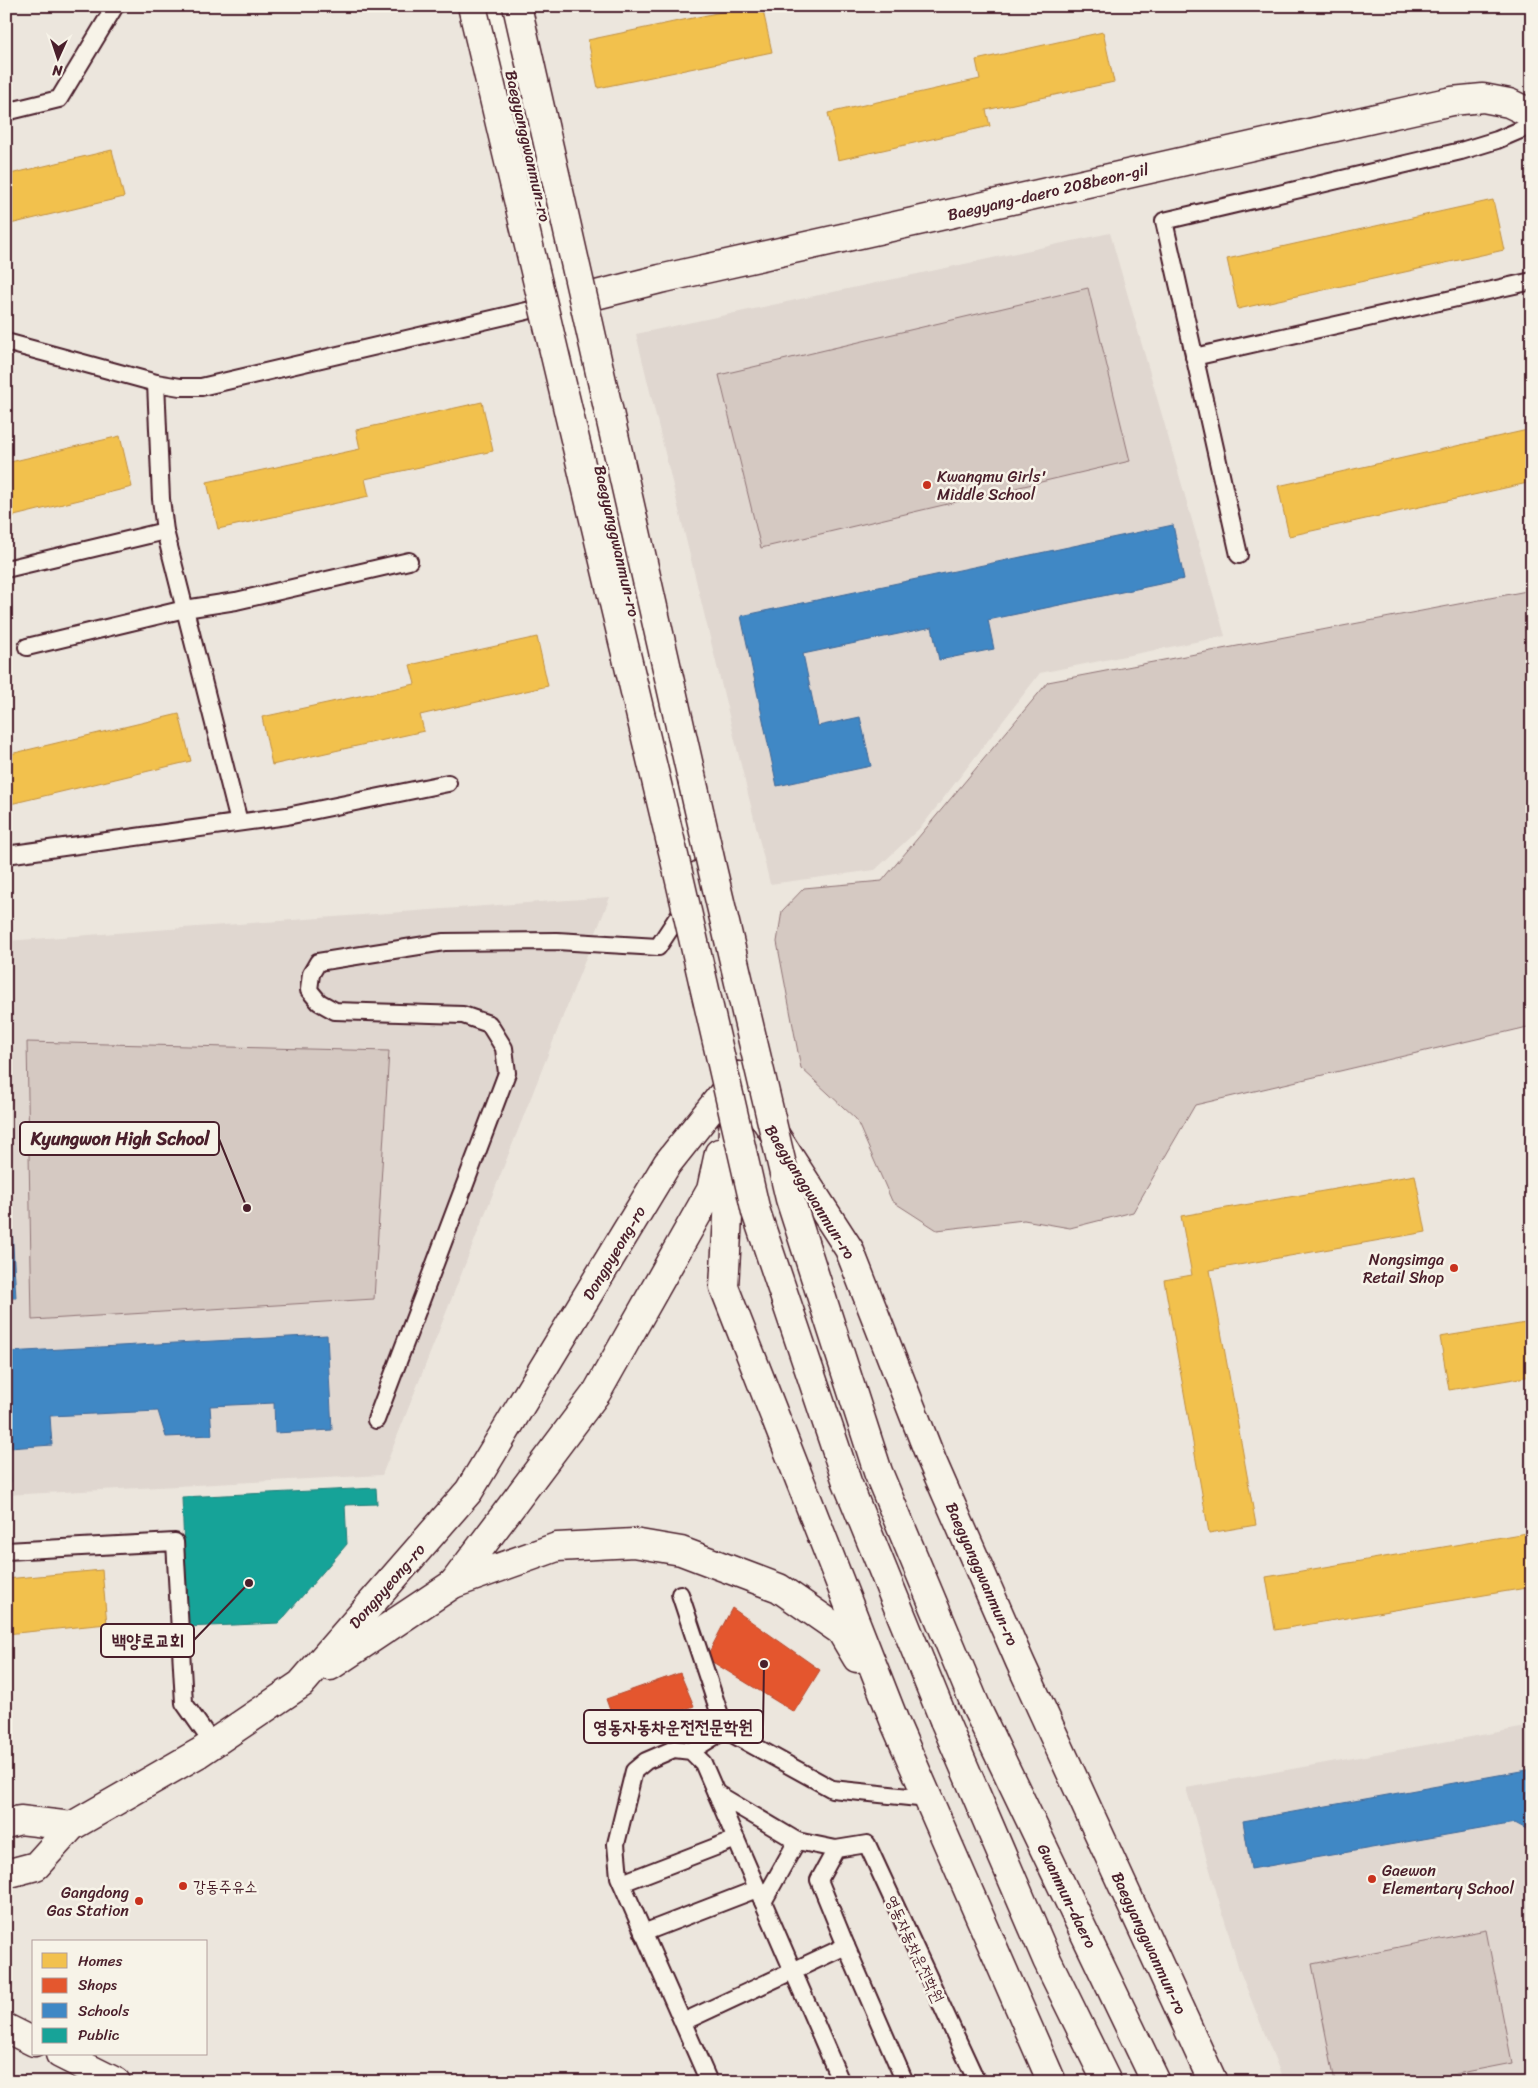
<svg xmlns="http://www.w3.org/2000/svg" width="1538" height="2088" font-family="Sriracha,'Poor Story',sans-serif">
	<rect width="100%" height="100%" fill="#ece6dd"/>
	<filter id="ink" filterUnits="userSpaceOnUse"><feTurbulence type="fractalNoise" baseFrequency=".02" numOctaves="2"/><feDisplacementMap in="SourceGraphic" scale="10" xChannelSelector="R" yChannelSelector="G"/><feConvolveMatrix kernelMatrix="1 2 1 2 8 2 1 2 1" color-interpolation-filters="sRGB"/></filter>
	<g filter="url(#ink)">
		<g fill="#e0d7d0">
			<path d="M 1110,233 L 1225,636 L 1040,673 L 922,826 L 875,870 L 770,884 L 636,334 Z"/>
			<path d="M 610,897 L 382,1475 L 6,1495 L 6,941 Z"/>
			<path d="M 1532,1726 L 1532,2082 L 1284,2082 L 1239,1969 L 1186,1788 Z"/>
		</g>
		<g fill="#d5c9c2" stroke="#907476">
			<path d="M 1088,288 L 1130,461 L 761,548 L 719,375 Z"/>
			<path d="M 1532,590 L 1532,1026 L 1195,1105 L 1133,1212 L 1070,1228 L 1024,1220 L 937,1230 L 892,1201 L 856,1119 L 801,1068 L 777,942 L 782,911 L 804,888 L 882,881 L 1048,682 Z"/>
			<path d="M 27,1042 L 389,1051 L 374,1299 L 32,1320 Z"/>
			<path d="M 1486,1930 L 1512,2063 L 1415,2082 L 1335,2082 L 1312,1964 Z"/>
		</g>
		<g fill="#f2c14e" stroke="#c09044">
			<path d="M 750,6 L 762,6 L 772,52 L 598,88 L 588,40 Z"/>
			<path d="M 1103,32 L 1114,82 L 986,110 L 990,126 L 838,160 L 828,113 L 980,79 L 976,60 Z"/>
			<path d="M 112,150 L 124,197 L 6,225 L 6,175 Z"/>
			<path d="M 1532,190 L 1532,216 L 1526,191 Z"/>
			<path d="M 1493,200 L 1504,250 L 1238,309 L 1227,259 Z"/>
			<path d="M 482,402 L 493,451 L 365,479 L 369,496 L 218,529 L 207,482 L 360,449 L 356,430 Z"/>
			<path d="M 1532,429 L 1532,482 L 1289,536 L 1278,486 Z"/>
			<path d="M 120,436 L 132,487 L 6,518 L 6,463 Z"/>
			<path d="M 537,637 L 548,686 L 420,715 L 424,731 L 272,765 L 262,717 L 415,684 L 410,665 Z"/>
			<path d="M 179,714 L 191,761 L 6,805 L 6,755 Z"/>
			<path d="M 1415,1175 L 1426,1232 L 1210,1270 L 1256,1525 L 1209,1533 L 1164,1280 L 1192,1275 L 1181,1216 Z"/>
			<path d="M 1532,1322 L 1532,1376 L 1449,1390 L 1440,1337 Z"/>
			<path d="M 1532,1532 L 1532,1587 L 1275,1630 L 1266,1577 Z"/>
			<path d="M 102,1570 L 107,1624 L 6,1634 L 6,1579 Z"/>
		</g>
		<g fill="#e4572e" stroke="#b6462d">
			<path d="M 732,1608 L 820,1670 L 794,1712 L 706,1658 Z"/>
			<path d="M 680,1673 L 694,1706 L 619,1736 L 606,1699 Z"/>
		</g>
		<g fill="#3f88c5" stroke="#426897">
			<path d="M 1173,525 L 1184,579 L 988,620 L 994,649 L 939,660 L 932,627 L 803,654 L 818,726 L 860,717 L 871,766 L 777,786 L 741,616 Z"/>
			<path d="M 6,1125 L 16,1298 L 6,1298 Z"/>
			<path d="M 327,1335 L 332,1430 L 275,1433 L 274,1403 L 210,1406 L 212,1435 L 166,1437 L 158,1411 L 50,1416 L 52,1445 L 9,1448 L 11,1482 L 6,1483 L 6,1352 Z"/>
			<path d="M 1532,1769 L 1532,1832 L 1515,1823 L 1251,1869 L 1243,1821 Z"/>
		</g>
		<path fill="#17a398" stroke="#267b77" d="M 376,1488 L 377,1504 L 345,1505 L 347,1544 L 279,1623 L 187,1627 L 182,1497 Z"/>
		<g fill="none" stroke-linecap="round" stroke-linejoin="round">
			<defs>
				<g id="service">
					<path d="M 6,112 L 59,99 L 115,6"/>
					<path d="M 6,342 L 156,383 L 180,387 L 201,387 L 552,305"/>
					<path d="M 1194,357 L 1532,281"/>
					<path d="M 156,383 L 161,499 L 165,531 L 239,822"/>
					<path d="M 1239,555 L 1164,221 L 1461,151 L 1497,140 L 1532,125"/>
					<path d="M 6,569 L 165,531"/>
					<path d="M 27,647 L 185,609 L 236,601 L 409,561"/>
					<path d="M 6,855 L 287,816 L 448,783"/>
					<path d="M 376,1420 L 507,1073 L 504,1048 L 489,1024 L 463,1015 L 335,1011 L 319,1002 L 309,990 L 311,974 L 318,962 L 444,942 L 557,941 L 658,947 L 687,903"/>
					<path d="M 6,1551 L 175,1542 L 184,1703 L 213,1744"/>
					<path d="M 680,1594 L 725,1730"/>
					<path d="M 691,1751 L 725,1730 L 832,1789 L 928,1799"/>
					<path d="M 716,1793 L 797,1841"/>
					<path d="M 622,1883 L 736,1839"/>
					<path d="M 763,1902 L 797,1841 L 836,1849"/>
					<path d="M 643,1933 L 757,1889"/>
					<path d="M 683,2022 L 846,1946"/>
					<path d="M 709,2082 L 619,1877 L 616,1844 L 634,1771 L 646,1761 L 674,1749 L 691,1751 L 703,1763 L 841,2082"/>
					<path d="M 905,2082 L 846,1946 L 819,1880 L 836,1849 L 867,1844 L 977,2082"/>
				</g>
				<g id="minor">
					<path d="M 564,303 L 660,279 L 1452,101 L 1483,98 L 1509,103 L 1532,114"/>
					<path d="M 6,2028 L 34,2042"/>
					<path d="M 60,2054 L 116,2082"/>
				</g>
				<g id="secondary">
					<path d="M 496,6 L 686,849"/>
					<path d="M 737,1076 L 849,1249 L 932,1461 L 1020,1662 L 1213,2082"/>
					<path d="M 733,1129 L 724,1287 L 896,1725 L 1052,2082"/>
					<path d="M 453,1584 L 597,1392 L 711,1190 L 719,1153"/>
					<path d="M 330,1666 L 453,1584 L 557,1547 L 634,1543 L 681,1551 L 779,1588 L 841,1631 L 857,1658"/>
					<path d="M 6,1824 L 20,1820 L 72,1826"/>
					<path d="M 6,1874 L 36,1866 L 72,1826 L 199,1753 L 301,1684 L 469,1491 L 667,1164 L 737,1076"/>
				</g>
				<g id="trunk">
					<path d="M 977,1709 L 1156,2082"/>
					<path d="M 944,1720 L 1047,1960 L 1107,2082"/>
				</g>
			</defs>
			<use href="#service" stroke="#4a1f2b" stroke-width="20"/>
			<use href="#minor" stroke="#4a1f2b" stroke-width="31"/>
			<use href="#secondary" stroke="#4a1f2b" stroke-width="31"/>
			<use href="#trunk" stroke="#4a1f2b" stroke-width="31"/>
			<use href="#service" stroke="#f7f3e8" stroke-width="16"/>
			<use href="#minor" stroke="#f7f3e8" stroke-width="28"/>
			<use href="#secondary" stroke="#f7f3e8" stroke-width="28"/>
			<use href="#trunk" stroke="#f7f3e8" stroke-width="28"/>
			<defs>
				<g id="trunk-bridge">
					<path d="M 472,6 L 680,881 L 756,1212 L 847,1482 L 944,1720"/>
					<path d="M 517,6 L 713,872 L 790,1199 L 878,1472 L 977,1709"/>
				</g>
			</defs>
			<use href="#trunk-bridge" stroke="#4a1f2b" stroke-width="31" stroke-linecap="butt"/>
			<use href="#trunk-bridge" stroke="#f7f3e8" stroke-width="28"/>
		</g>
	</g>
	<g fill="#c8321e" stroke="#f7f3e8" stroke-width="2">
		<circle cx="927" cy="485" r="5"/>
		<circle cx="1454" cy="1268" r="5"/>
		<circle cx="1372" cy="1879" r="5"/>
		<circle cx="183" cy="1886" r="5"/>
		<circle cx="139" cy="1901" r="5"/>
	</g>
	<g text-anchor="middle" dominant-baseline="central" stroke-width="5" stroke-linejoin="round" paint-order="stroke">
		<g font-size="16" fill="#4a1f2b" stroke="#f7f3e8">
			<text transform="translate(528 146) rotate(77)">Baegyanggwanmun-ro</text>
			<text transform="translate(1048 192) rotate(-13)">Baegyang-daero 208beon-gil</text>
			<text transform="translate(617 541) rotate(77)">Baegyanggwanmun-ro</text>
			<text transform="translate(810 1192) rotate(58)">Baegyanggwanmun-ro</text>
			<text transform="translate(614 1253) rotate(-59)">Dongpyeong-ro</text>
			<text transform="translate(982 1574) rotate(66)">Baegyanggwanmun-ro</text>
			<text transform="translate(387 1586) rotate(-49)">Dongpyeong-ro</text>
			<text transform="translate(1067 1896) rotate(64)">Gwanmun-daero</text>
			<text transform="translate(1149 1943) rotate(65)">Baegyanggwanmun-ro</text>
			<text transform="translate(915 1949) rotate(65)">영동자동차운전학원</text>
		</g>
		<g font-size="16" fill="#4a1f2b" stroke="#f7f3e8" text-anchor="start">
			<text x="937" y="476">Kwangmu Girls'<tspan x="937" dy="18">Middle School</tspan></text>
			<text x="1444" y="1259" text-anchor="end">Nongsimga<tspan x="1444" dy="18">Retail Shop</tspan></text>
			<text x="1382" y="1870">Gaewon<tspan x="1382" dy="18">Elementary School</tspan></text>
			<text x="193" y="1886">강동주유소</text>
			<text x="129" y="1892" text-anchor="end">Gangdong<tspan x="129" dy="18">Gas Station</tspan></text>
		</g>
	</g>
	<path fill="none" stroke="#4a1f2b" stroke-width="2" d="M247 1208L219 1139M249 1583L194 1640M764 1664L763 1727"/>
	<g fill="#4a1f2b" stroke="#f7f3e8" stroke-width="2">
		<circle cx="247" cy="1208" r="5"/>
		<circle cx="249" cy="1583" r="5"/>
		<circle cx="764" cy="1664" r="5"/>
	</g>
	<g fill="#f7f3e8" stroke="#4a1f2b" stroke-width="2">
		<rect x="20" y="1122" width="199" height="33" rx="5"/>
		<rect x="101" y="1624" width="93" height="33" rx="5"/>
		<rect x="584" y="1710" width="179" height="33" rx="5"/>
	</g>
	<g font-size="18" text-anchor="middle" font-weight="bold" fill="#4a1f2b">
		<text x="120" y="1145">Kyungwon High School</text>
		<text x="148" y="1647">백양로교회</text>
		<text x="673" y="1733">영동자동차운전전문학원</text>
	</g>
	<rect width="1538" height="2088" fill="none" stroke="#f7f3e8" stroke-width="25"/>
	<rect x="12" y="12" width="1513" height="2063" fill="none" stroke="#4a1f2b" stroke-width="2" filter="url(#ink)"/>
	<rect x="32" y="1940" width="175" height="115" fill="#f7f3e8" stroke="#b29e9c"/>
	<rect x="42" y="1953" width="25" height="15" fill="#f2c14e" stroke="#b29e9c"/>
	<text x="78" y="1966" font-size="15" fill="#4a1f2b">Homes</text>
	<rect x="42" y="1978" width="25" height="15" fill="#e4572e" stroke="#b29e9c"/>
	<text x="78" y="1990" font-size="15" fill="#4a1f2b">Shops</text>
	<rect x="42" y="2003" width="25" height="15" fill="#3f88c5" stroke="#b29e9c"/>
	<text x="78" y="2016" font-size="15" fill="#4a1f2b">Schools</text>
	<rect x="42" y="2028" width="25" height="15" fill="#17a398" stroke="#b29e9c"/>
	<text x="78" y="2040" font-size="15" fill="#4a1f2b">Public</text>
	<g transform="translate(58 58) rotate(183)" stroke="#f7f3e8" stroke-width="4" paint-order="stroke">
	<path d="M0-4L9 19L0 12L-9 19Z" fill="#4a1f2b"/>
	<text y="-8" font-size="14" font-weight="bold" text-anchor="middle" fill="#4a1f2b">N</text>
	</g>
</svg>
